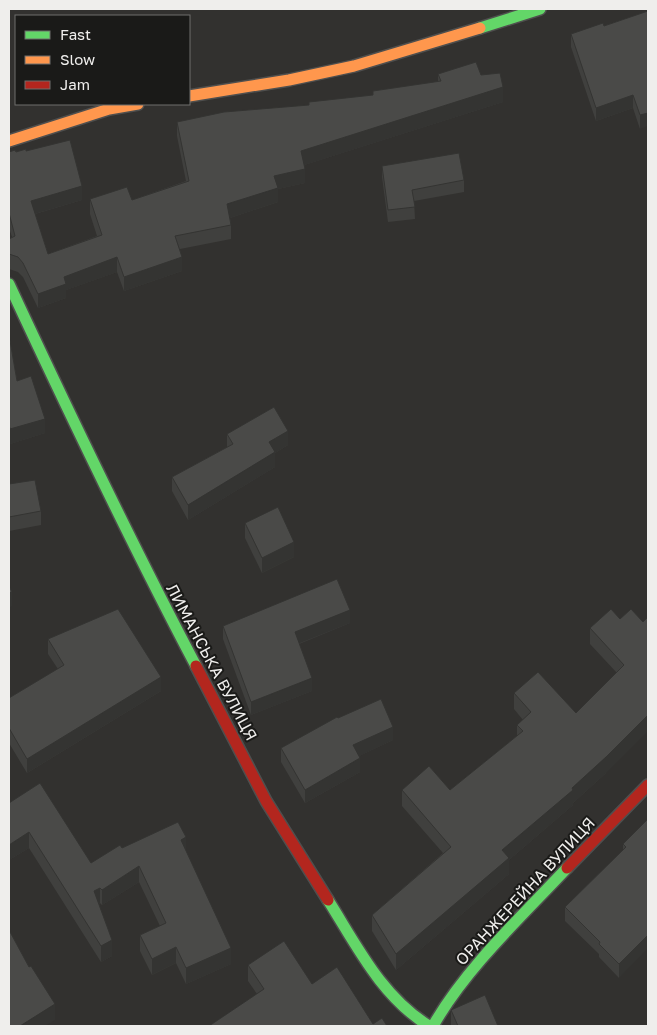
<svg xmlns="http://www.w3.org/2000/svg" width="657" height="1035" font-family="'Golos Text',sans-serif">
	<rect width="100%" height="100%" fill="#32312f"/>
	<g fill="none" stroke-linecap="round" stroke-linejoin="round">
		<defs>
			<g id="fast">
				<path d="M 480,28 L 540,9"/>
				<path d="M 9,284 C 69,413 130,541 196,666"/>
				<path d="M 328,900 C 357,946 381,996 429,1026"/>
				<path d="M 433,1026 C 465,969 522,916 567,868"/>
			</g>
			<g id="slow">
				<path d="M 189,96 L 289,80 L 354,66 L 480,28"/>
				<path d="M 9,141 L 109,109 L 138,104"/>
			</g>
			<g id="jam">
				<path d="M 196,666 L 266,801 L 328,900"/>
				<path d="M 567,868 L 648,785"/>
			</g>
		</defs>
		<use href="#fast" stroke="#4f4f4e" stroke-width="14"/>
		<use href="#slow" stroke="#4f4f4e" stroke-width="14"/>
		<use href="#jam" stroke="#4f4f4e" stroke-width="14"/>
		<use href="#fast" stroke="#63d668" stroke-width="11"/>
		<use href="#slow" stroke="#ff974d" stroke-width="11"/>
		<use href="#jam" stroke="#b3261e" stroke-width="11"/>
	</g>
	<g fill="#40403e">
		<path d="M 648,11 L 640,129 L 633,108 L 596,121 L 571,47 L 571,34 L 604,26 Z"/>
		<path d="M 438,74 L 481,75 L 503,102 L 304,165 L 305,183 L 278,189 L 278,202 L 230,218 L 231,225 L 231,239 L 180,249 L 182,271 L 124,291 L 117,272 L 66,290 L 66,298 L 38,308 L 23,277 L 18,272 L 9,269 L 9,239 L 12,237 L 9,228 L 9,152 L 26,151 L 82,200 L 35,214 L 48,254 L 97,236 L 90,214 L 90,199 L 132,200 L 186,181 L 177,136 L 177,122 L 309,105 L 373,95 L 373,91 L 438,82 Z"/>
		<path d="M 382,166 L 464,180 L 464,192 L 414,201 L 415,219 L 388,222 L 382,177 Z"/>
		<path d="M 9,335 L 17,381 L 45,433 L 10,444 L 9,439 Z"/>
		<path d="M 227,434 L 288,445 L 275,453 L 275,467 L 188,520 L 172,491 L 172,477 L 227,447 Z"/>
		<path d="M 9,484 L 41,511 L 41,525 L 9,531 Z"/>
		<path d="M 245,523 L 294,557 L 262,573 L 245,538 Z"/>
		<path d="M 620,619 L 643,622 L 606,773 L 573,803 L 573,805 L 509,860 L 509,874 L 396,970 L 372,931 L 372,915 L 443,853 L 402,806 L 402,790 L 450,790 L 517,736 L 517,725 L 523,720 L 514,709 L 514,693 L 576,713 L 617,673 L 590,644 L 590,628 Z"/>
		<path d="M 350,623 L 299,644 L 312,691 L 251,715 L 223,639 L 223,626 Z"/>
		<path d="M 48,639 L 161,691 L 27,773 L 9,743 L 9,698 L 58,669 L 48,654 Z"/>
		<path d="M 338,718 L 393,740 L 359,756 L 360,772 L 305,803 L 281,762 L 281,748 Z"/>
		<path d="M 9,803 L 91,863 L 122,848 L 186,852 L 231,964 L 186,984 L 176,963 L 152,975 L 140,951 L 140,935 L 160,926 L 139,882 L 102,905 L 100,903 L 99,904 L 112,956 L 101,962 L 29,848 L 9,860 Z"/>
		<path d="M 648,819 L 619,978 L 599,957 L 599,954 L 565,921 L 565,907 L 623,850 L 623,844 Z"/>
		<path d="M 248,965 L 312,984 L 373,1024 L 209,1026 L 257,994 L 248,981 Z"/>
		<path d="M 451,1010 L 498,1026 L 451,1026 Z"/>
	</g>
	<g fill="#343432">
		<path d="M 503,87 L 503,102 L 301,166 L 301,151 Z"/>
		<path d="M 633,95 L 633,108 L 596,121 L 596,108 Z"/>
		<path d="M 648,113 L 648,126 L 640,129 L 640,115 Z"/>
		<path d="M 305,169 L 305,183 L 278,189 L 278,202 L 227,219 L 227,204 L 274,176 Z"/>
		<path d="M 82,186 L 82,200 L 31,215 L 31,201 Z"/>
		<path d="M 9,254 L 10,254 L 10,268 L 9,269 Z"/>
		<path d="M 117,257 L 117,272 L 66,290 L 66,298 L 38,308 L 38,294 L 64,277 Z"/>
		<path d="M 182,257 L 182,271 L 124,291 L 124,277 Z"/>
		<path d="M 45,419 L 45,433 L 10,444 L 10,429 Z"/>
		<path d="M 288,431 L 288,445 L 275,453 L 275,467 L 188,520 L 188,505 L 269,442 Z"/>
		<path d="M 294,542 L 294,557 L 262,573 L 262,558 Z"/>
		<path d="M 12,592 L 12,606 L 9,608 L 9,593 Z"/>
		<path d="M 350,610 L 350,623 L 295,645 L 295,632 Z"/>
		<path d="M 161,677 L 161,691 L 27,773 L 27,759 Z"/>
		<path d="M 312,678 L 312,691 L 251,715 L 251,702 Z"/>
		<path d="M 648,715 L 648,731 L 606,773 L 573,803 L 573,805 L 509,860 L 509,874 L 396,970 L 396,954 L 502,850 L 572,788 Z"/>
		<path d="M 393,727 L 393,740 L 353,759 L 353,745 Z"/>
		<path d="M 360,758 L 360,772 L 305,803 L 305,790 Z"/>
		<path d="M 29,832 L 29,848 L 9,860 L 9,845 Z"/>
		<path d="M 186,837 L 186,853 L 181,840 Z"/>
		<path d="M 139,866 L 139,882 L 102,905 L 102,890 Z"/>
		<path d="M 100,888 L 100,903 L 94,907 L 94,891 Z"/>
		<path d="M 648,935 L 648,948 L 619,978 L 619,964 Z"/>
		<path d="M 112,940 L 112,956 L 101,962 L 101,946 Z"/>
		<path d="M 176,947 L 176,963 L 152,975 L 152,959 Z"/>
		<path d="M 231,948 L 231,964 L 186,984 L 186,968 Z"/>
		<path d="M 55,1004 L 55,1020 L 45,1026 L 20,1026 Z"/>
	</g>
	<g fill="#4a4a48" stroke="#343432">
		<path d="M 648,11 L 648,113 L 640,115 L 633,95 L 596,108 L 571,34 L 603,23 L 604,26 Z"/>
		<path d="M 476,62 L 481,75 L 500,73 L 503,87 L 301,151 L 305,169 L 274,176 L 278,188 L 227,204 L 231,225 L 175,236 L 182,257 L 124,277 L 117,257 L 64,277 L 66,284 L 38,294 L 23,263 L 18,257 L 9,254 L 9,239 L 15,236 L 9,213 L 9,152 L 15,150 L 16,152 L 26,149 L 26,151 L 70,140 L 82,186 L 31,201 L 48,254 L 102,235 L 90,199 L 127,187 L 132,200 L 189,181 L 177,122 L 224,112 L 309,105 L 309,102 L 373,95 L 373,91 L 441,81 L 438,74 Z"/>
		<path d="M 459,153 L 464,180 L 412,190 L 415,207 L 388,210 L 382,166 Z"/>
		<path d="M 9,335 L 17,381 L 31,376 L 45,419 L 10,429 L 9,424 Z"/>
		<path d="M 274,407 L 288,431 L 269,442 L 275,452 L 188,505 L 172,477 L 233,444 L 227,434 Z"/>
		<path d="M 35,480 L 41,511 L 9,517 L 9,484 Z"/>
		<path d="M 278,507 L 294,542 L 262,558 L 245,523 Z"/>
		<path d="M 337,579 L 350,610 L 295,632 L 312,678 L 251,702 L 223,626 Z"/>
		<path d="M 9,586 L 12,592 L 9,593 Z"/>
		<path d="M 118,609 L 161,677 L 27,759 L 9,728 L 9,698 L 64,665 L 48,639 Z"/>
		<path d="M 611,609 L 620,619 L 631,609 L 643,622 L 648,617 L 648,715 L 606,757 L 572,788 L 573,790 L 502,850 L 509,858 L 396,954 L 372,915 L 451,847 L 402,790 L 429,766 L 450,790 L 523,731 L 517,725 L 531,712 L 514,693 L 538,672 L 576,713 L 624,665 L 590,628 Z"/>
		<path d="M 381,699 L 393,727 L 353,745 L 360,758 L 305,790 L 281,748 L 337,717 L 338,718 Z"/>
		<path d="M 40,783 L 91,863 L 120,845 L 122,848 L 178,822 L 186,837 L 181,840 L 231,948 L 186,968 L 176,947 L 152,959 L 140,935 L 166,923 L 139,866 L 102,890 L 100,888 L 94,891 L 112,940 L 101,946 L 29,832 L 9,845 L 9,803 Z"/>
		<path d="M 648,819 L 648,935 L 619,964 L 599,944 L 600,942 L 565,907 L 626,847 L 623,844 Z"/>
		<path d="M 9,930 L 29,967 L 31,966 L 55,1004 L 20,1026 L 9,1026 Z"/>
		<path d="M 284,941 L 312,984 L 337,967 L 373,1024 L 382,1018 L 387,1026 L 209,1026 L 264,989 L 248,965 Z"/>
		<path d="M 485,995 L 498,1026 L 458,1026 L 451,1010 Z"/>
	</g>
	<g text-anchor="middle" dominant-baseline="central" stroke-width="4" stroke-linejoin="round" paint-order="stroke">
		<g font-size="16" fill="#efeeec" stroke="#1a1a18">
			<text transform="translate(212 662) rotate(62)">ЛИМАНСЬКА ВУЛИЦЯ</text>
			<text transform="translate(525 891) rotate(-47)">ОРАНЖЕРЕЙНА ВУЛИЦЯ</text>
		</g>
	</g>
	<rect width="657" height="1035" fill="none" stroke="#efeeec" stroke-width="20"/>
	<rect x="15" y="15" width="175" height="90" fill="#1a1a18" stroke="#6f6f6d"/>
	<rect x="25" y="31" width="25" height="8" fill="#63d668" stroke="#6f6f6d"/>
	<text x="60" y="40" font-size="15" fill="#efeeec">Fast</text>
	<rect x="25" y="56" width="25" height="8" fill="#ff974d" stroke="#6f6f6d"/>
	<text x="60" y="65" font-size="15" fill="#efeeec">Slow</text>
	<rect x="25" y="81" width="25" height="8" fill="#b3261e" stroke="#6f6f6d"/>
	<text x="60" y="90" font-size="15" fill="#efeeec">Jam</text>
</svg>
